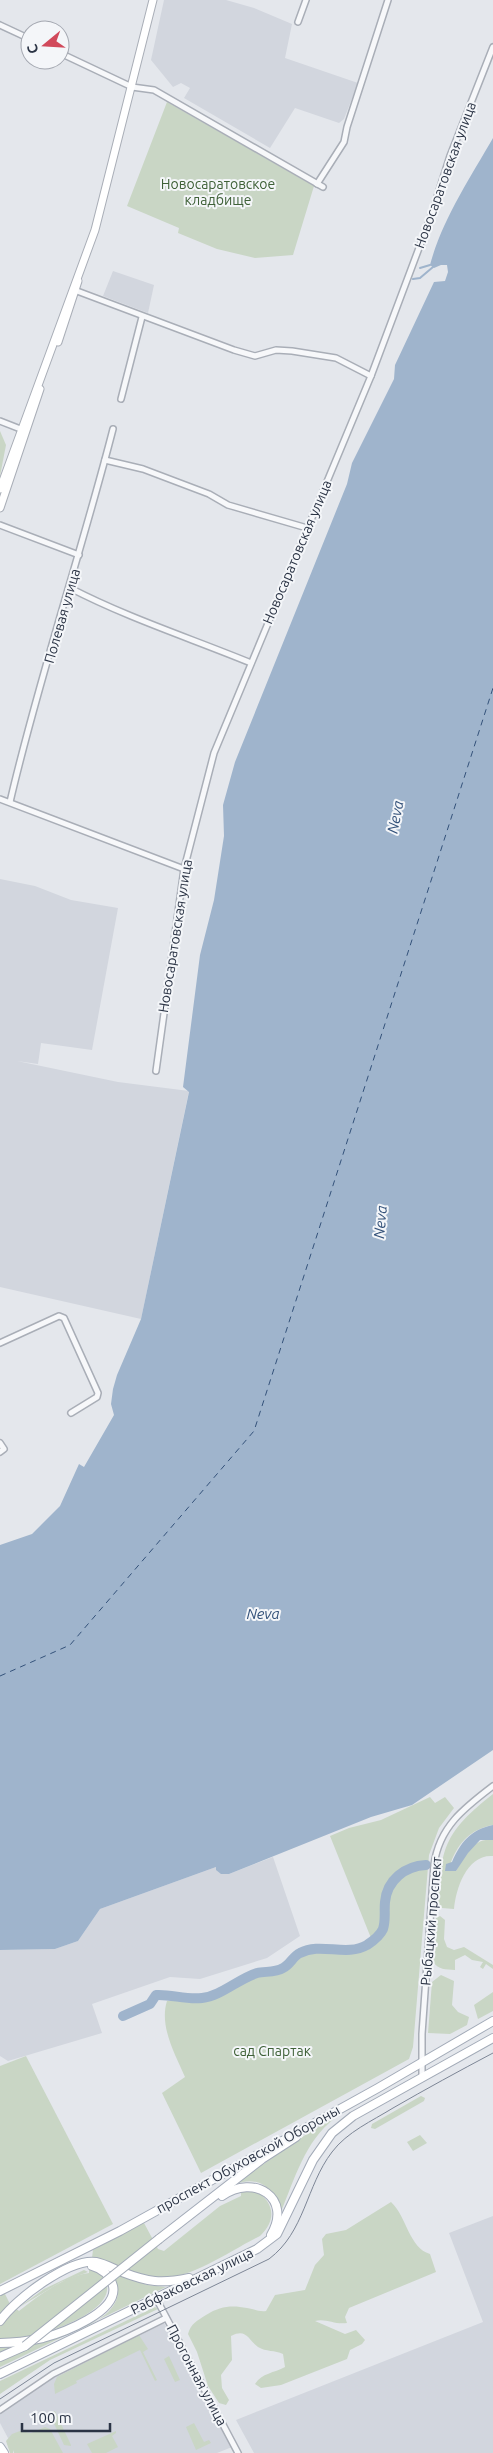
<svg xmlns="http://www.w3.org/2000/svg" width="493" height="2453" font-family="Ubuntu,sans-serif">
	<rect width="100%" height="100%" fill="#e4e7ec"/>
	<g fill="#d2d6de">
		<path d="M 164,0 L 226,0 L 254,8 L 292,24 L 285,58 L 358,83 L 344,119 L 339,123 L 295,108 L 270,148 L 184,98 L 190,88 L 181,83 L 173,87 L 151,60 Z"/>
		<path d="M 113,271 L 154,285 L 148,313 L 103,296 Z"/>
		<path d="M 0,879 L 35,886 L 71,900 L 118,908 L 92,1050 L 41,1043 L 38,1064 L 17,1061 L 118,1082 L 189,1091 L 141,1319 L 0,1287 Z"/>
		<path d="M 273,1857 L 300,1936 L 267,1958 L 200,1979 L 170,1977 L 92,2004 L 102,2033 L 8,2061 L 0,2056 L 0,1950 L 55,1949 L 78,1941 L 100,1909 L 216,1867 L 229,1874 Z"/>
		<path d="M 493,2216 L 493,2453 L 254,2453 L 236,2420 L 483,2322 L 449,2233 Z"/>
		<path d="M 164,2323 L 232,2447 L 217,2453 L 16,2453 L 0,2423 L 0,2414 L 32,2391 L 67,2370 Z"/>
	</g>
	<g fill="#c9d6c5">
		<path d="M 167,102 L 314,186 L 293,255 L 255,258 L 217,249 L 178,233 L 179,228 L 127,206 Z"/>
		<path d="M 0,431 L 6,445 L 0,476 Z"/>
		<path d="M 493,1794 L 493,1825 C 471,1829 459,1842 451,1862 L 456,1871 C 465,1856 473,1837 493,1840 L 493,1856 C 467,1854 456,1888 454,1909 L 442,1908 L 437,1904 C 442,1845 445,1832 493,1794 Z"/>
		<path d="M 430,1797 L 435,1803 L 445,1797 L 454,1808 L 439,1828 L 429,1855 L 413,2047 L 409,2059 L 201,2173 L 162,2093 L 185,2077 C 175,2054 159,2026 167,2001 L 208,2001 L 258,1975 L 278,1973 L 285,1970 L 299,1956 L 306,1953 C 329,1951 352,1958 373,1943 L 330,1836 L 349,1828 L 381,1820 Z"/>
		<path d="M 440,1916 L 445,1920 L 444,1939 L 447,1947 L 454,1950 L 464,1947 L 493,1965 L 493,1969 L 486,1964 L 483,1969 L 480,1967 L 483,1962 L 472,1960 L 465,1955 L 455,1960 L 455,1970 C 445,1969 439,1970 433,1962 L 436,1918 Z"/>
		<path d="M 441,1975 L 454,1981 L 452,2005 L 458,2012 L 469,2017 L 467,2025 L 450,2034 L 428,2033 L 432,1982 Z"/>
		<path d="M 493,1992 L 493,2011 L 478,2019 L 474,2005 Z"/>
		<path d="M 26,2056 L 113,2224 L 0,2284 L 0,2066 Z"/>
		<path d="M 421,2096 L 425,2098 L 424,2101 L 375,2129 L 371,2128 L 372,2124 Z"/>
		<path d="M 335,2118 C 304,2142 295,2179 280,2214 C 275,2189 261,2175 235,2184 L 311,2131 Z"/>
		<path d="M 420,2135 L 427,2143 L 413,2151 L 407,2142 Z"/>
		<path d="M 252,2189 C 274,2200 278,2219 260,2236 C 227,2252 187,2283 150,2278 C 131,2276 111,2263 92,2258 L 93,2250 L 144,2223 L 158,2249 L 164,2251 L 220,2206 L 241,2196 L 241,2191 Z"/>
		<path d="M 391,2202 C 407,2217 409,2248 430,2254 L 436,2272 L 349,2308 L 345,2317 L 347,2323 C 335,2325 326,2318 315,2321 L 345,2334 L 356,2330 L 365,2340 L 362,2344 L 350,2350 L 347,2359 L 281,2385 L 261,2388 L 255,2384 C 262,2373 274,2373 285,2367 L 283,2354 C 275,2350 266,2352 258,2347 C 248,2340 247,2328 231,2336 L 232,2360 L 221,2375 L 222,2388 L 229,2400 L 226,2405 L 219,2403 L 208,2386 L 197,2352 L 188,2334 C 191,2323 197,2321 206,2315 C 220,2306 232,2305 247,2308 C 255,2309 259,2312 266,2311 L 275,2295 L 305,2290 L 315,2265 L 324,2255 L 322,2239 L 326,2234 L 346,2230 Z"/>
		<path d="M 89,2269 C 98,2271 103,2274 106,2282 C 117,2311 48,2333 27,2337 C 18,2338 9,2338 0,2339 L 0,2295 L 5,2294 L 10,2304 L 19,2311 C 38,2296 64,2276 89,2273 Z"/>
		<path d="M 84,2270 L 88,2272 L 61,2282 L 18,2308 L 44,2289 Z"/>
		<path d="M 113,2272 L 147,2285 L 166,2287 L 0,2367 L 0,2348 C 29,2347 108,2330 117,2298 C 120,2288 114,2281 113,2272 Z"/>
		<path d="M 155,2307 L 158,2309 L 50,2360 L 0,2394 L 0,2381 Z"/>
		<path d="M 139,2335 L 148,2349 L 143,2352 L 157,2380 L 155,2381 L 140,2350 L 76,2381 L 77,2383 L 55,2394 L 54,2384 L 57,2377 Z"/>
		<path d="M 169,2356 L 180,2380 L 175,2382 L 164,2359 Z"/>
		<path d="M 55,2411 L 71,2445 L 71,2446 L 64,2445 L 49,2413 Z"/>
		<path d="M 194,2423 L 204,2442 L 209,2440 L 211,2443 L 196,2450 L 186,2427 Z"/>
		<path d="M 45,2427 L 50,2429 L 63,2453 L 14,2453 L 13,2450 L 13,2453 L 10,2453 L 6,2441 L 12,2434 L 20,2431 L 31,2433 Z"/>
		<path d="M 116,2431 L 116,2433 L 112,2436 L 118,2447 L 106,2453 L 92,2453 L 87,2444 Z"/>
	</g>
	<g fill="#9fb4cc">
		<path d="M 493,138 L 493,1750 L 412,1805 L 371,1817 L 229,1874 L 221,1874 L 216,1870 L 216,1867 L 100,1909 L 78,1941 L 55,1949 L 0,1950 L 0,1545 L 32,1534 L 60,1506 L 79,1464 L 84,1467 L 114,1415 L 111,1404 L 113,1389 L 117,1375 L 141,1319 L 189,1092 L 183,1087 L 200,955 L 214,900 L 224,836 L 223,805 L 235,762 L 347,484 L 352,463 L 394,379 L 395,365 L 434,282 L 445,281 L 448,272 L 447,265 L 441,265 L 434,268 L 430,265 C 442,220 470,178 493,138 Z"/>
		<path d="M 493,1825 L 493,1840 L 480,1840 L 468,1853 L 456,1871 L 445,1871 L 446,1864 L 452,1862 C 461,1842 470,1830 493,1825 Z"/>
	</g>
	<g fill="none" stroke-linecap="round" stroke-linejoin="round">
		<g stroke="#9fb4cc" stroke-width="2">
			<path d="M 420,268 L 430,265"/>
			<path d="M 413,279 L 420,278 L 433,267"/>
		</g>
		<path stroke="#9fb4cc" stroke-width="10" d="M 123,2016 L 150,2004 L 156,1995 C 171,1994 186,2000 202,1998 C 221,1996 238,1979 257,1973 C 265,1971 275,1973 283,1968 C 290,1965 293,1956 300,1953 C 321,1942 346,1957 367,1945 C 373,1941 380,1936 383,1929 C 386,1920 384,1911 385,1902 C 387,1880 405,1866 426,1865"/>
		<path stroke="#34527a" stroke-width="1" stroke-dasharray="6 5" stroke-linecap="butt" d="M 0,1676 L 70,1645 L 254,1431 L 493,688"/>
		<defs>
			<g id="street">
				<path d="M 298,22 L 306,0"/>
				<path d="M 0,25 L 30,39"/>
				<path d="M 60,53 L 132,87 L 154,90 L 323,187"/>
				<path d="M 317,184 L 344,142 L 347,127 L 388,0"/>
				<path d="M 77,291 L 234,350 L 255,356 L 276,350 L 292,351 L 336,358 L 371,376"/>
				<path d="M 121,399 L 142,317"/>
				<path d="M 0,421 L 23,430"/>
				<path d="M 105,460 L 143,469 L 209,494 L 228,505 L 307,528"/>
				<path d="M 0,525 L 79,555"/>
				<path d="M 70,588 C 128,618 190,638 251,663"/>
				<path d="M 0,799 L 184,869"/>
				<path d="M 10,802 C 39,677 81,554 113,429"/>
				<path d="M 156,1071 L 184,869 L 214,753 L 371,376 L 431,216 L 450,156 L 493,47"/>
				<path d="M 0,1343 L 59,1316 L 64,1318 L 98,1393 L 97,1397 L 71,1413"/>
				<path d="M 0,1443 L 4,1449 L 0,1452"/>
				<path d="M 422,2078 L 422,2034 L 434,1865 C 439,1827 464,1808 493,1786"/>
				<path d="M 156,2298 L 238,2453"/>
				<path d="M 0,2410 L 53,2374 L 166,2318"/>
			</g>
			<g id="secondary">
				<path d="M 58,342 L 78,281"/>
				<path d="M 0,489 L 95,230 L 153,0"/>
				<path d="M 0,508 L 40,389"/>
			</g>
			<g id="primary">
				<path d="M 222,2196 C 254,2173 293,2198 271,2235"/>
				<path d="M 159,2239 L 262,2159 L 296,2137"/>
				<path d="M 0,2291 L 120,2231 L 378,2088 L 493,2021"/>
				<path d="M 0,2321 C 15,2299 70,2258 96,2262 C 105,2264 114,2269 122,2272 C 148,2282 161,2284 189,2278"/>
				<path d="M 0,2343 C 14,2343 29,2341 43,2338 C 62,2333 119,2312 113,2286 C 110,2275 103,2269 92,2266"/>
				<path d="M 0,2357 L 25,2346"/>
				<path d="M 0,2374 L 257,2249 L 277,2234 L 313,2160 L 332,2133 L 353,2116 L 493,2038"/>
				<path d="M 0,2447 L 4,2453"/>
			</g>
		</defs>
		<use href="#street" stroke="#a9aeb7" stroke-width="8"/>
		<use href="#secondary" stroke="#a9aeb7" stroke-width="9"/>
		<use href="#primary" stroke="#a3abb8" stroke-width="10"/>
		<use href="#street" stroke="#f7f8fa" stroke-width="5"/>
		<use href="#secondary" stroke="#fff" stroke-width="7"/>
		<use href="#primary" stroke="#fff" stroke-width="8"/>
		<path stroke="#7d8696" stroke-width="1" d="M 0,2399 L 54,2363 L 269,2259 C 305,2232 306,2186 332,2152 C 347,2132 372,2121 393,2108 C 426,2089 459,2071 493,2053"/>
		<defs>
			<path id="primary-bridge" d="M 25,2346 L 159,2239"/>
		</defs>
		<use href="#primary-bridge" stroke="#a3abb8" stroke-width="10" stroke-linecap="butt"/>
		<use href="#primary-bridge" stroke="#fff" stroke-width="8"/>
	</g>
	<g text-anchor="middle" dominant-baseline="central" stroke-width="4" stroke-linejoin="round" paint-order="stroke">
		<g font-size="14" fill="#2b3445" stroke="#f4f6f9">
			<text transform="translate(445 175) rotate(-70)">Новосаратовская улица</text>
			<text transform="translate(297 552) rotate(-67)">Новосаратовская улица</text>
			<text transform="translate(62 616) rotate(-74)">Полевая улица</text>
			<text transform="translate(175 936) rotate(-81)">Новосаратовская улица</text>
			<text transform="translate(431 1921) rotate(-85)">Рыбацкий проспект</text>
			<text transform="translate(248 2159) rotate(-29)">проспект Обуховской Обороны</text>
			<text transform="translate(192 2281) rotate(-26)">Рабфаковская улица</text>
			<text transform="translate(197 2375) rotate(62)">Прогонная улица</text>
		</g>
		<g font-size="14" fill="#3f6138" stroke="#f4f6f9">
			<text x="218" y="184">Новосаратовское<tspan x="218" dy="16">кладбище</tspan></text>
			<text x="272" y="2051">сад Спартак</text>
		</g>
		<g font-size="15" font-style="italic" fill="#34527a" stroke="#f4f6f9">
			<text transform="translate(395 817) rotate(-79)">Neva</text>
			<text transform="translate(380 1222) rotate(-85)">Neva</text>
			<text x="263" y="1613">Neva</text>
		</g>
	</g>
	<g transform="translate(45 45) rotate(252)"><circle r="24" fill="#f4f6f9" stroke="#a4a8b1"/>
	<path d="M0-4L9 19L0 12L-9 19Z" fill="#d1495b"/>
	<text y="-8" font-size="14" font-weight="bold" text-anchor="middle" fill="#2b3445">С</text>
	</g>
	<path d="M22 2423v8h88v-8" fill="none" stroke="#2b3445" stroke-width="2.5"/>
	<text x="30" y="2423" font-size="15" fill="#2b3445" stroke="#f4f6f9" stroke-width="4" paint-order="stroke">100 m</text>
</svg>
